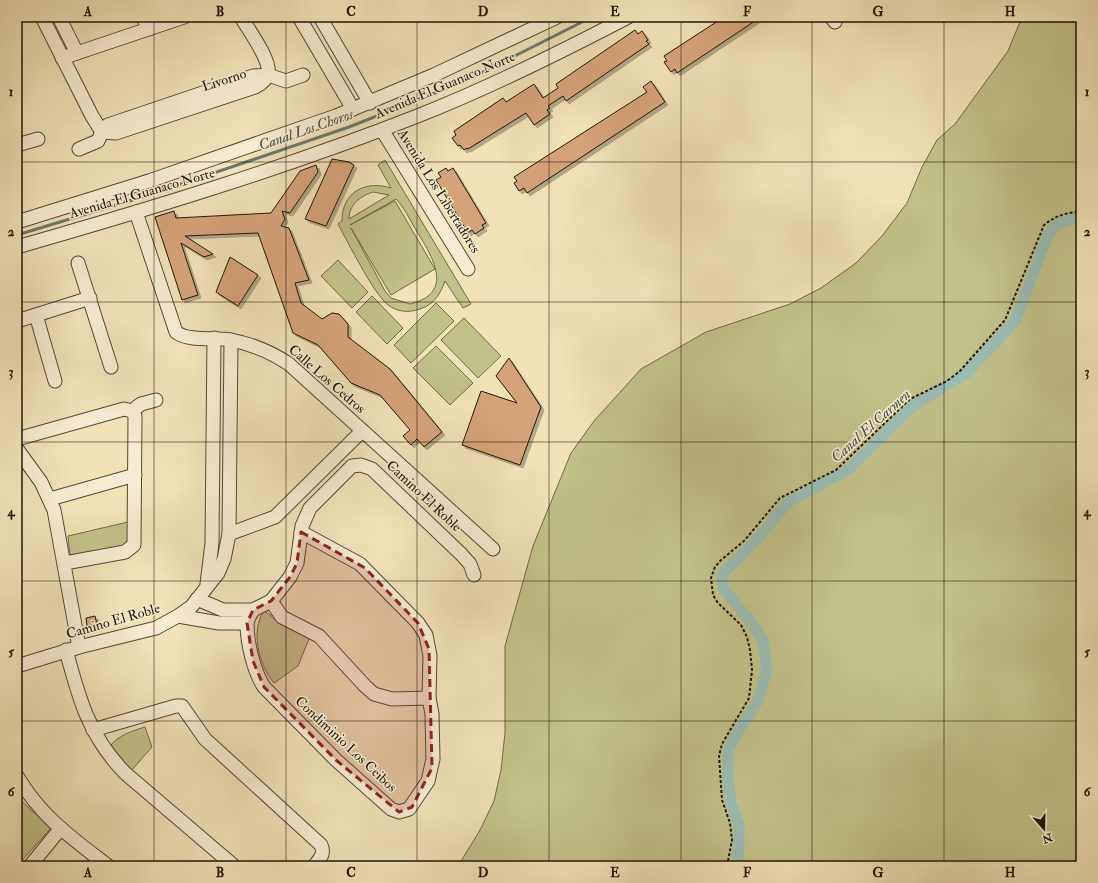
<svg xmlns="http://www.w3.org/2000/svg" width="1098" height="883" font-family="'IM FELL Double Pica',serif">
	<defs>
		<filter id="shadow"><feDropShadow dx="3" dy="3" stdDeviation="0" flood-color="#0004"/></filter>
	</defs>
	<rect width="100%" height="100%" fill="#f1e2b8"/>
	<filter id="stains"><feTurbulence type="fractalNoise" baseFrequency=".005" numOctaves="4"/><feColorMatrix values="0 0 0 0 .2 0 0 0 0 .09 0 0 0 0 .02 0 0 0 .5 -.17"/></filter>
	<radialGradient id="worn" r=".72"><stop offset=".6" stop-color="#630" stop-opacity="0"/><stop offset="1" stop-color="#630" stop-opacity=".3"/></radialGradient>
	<g fill="#c1c18a" stroke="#706a48" fill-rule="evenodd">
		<path d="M 1022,17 L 1081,17 L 1081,866 L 458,866 L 480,830 L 494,801 L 501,770 L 505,733 L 505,646 L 533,546 L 571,453 L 594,421 L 641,369 L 706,332 L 790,304 L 821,288 L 856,263 L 882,236 L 907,203 L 922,167 L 937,140 L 955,124 L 1008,51 Z"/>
		<path d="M 385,160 L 471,304 L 463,308 L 445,281 C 440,294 435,304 420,309 C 409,313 397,312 388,305 C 373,293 348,242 338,224 L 342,221 C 342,192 365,180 391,188 L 378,165 ZM 373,192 L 389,195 L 349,219 C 349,205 360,196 373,192 ZM 396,199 C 404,207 410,220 416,230 C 432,256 456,293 410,304 L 391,298 L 385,291 L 351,228 L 391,295 L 435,269 L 395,201 L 350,225 Z"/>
		<path d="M 338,260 L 368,292 L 352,308 L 321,276 Z"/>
		<path d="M 372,296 L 403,328 L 387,344 L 356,312 Z"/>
		<path d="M 436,303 L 454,321 L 411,363 L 394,345 Z"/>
		<path d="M 464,318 L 501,356 L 478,378 L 441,340 Z"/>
		<path d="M 436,346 L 473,383 L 450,405 L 413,368 Z"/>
		<path d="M 128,522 L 131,540 L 121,547 L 70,555 L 68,536 Z"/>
		<path d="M 264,611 C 271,614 273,619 279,623 C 288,629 302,629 309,639 L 298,666 L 274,683 C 259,666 250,630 264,611 Z"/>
		<path d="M 145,727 L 152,747 L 131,771 L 118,759 L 110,746 C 119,735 132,731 145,727 Z"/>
		<path d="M 17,797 L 51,828 L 17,866 Z"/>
	</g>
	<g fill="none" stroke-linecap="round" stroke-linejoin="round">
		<path stroke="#6a796e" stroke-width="3" d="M 17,235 L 149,195 L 349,127 L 465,81 L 592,17"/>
		<path stroke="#9bbdb4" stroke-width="11" d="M 736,866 L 739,849 L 739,825 L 731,802 L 728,780 L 728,752 L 735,736 L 758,701 L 767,669 L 763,641 L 757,630 L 724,589 L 722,581 L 723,574 L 757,539 L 788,502 L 848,470 L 914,405 L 967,373 L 1015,321 L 1048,235 C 1058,221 1064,220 1081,218"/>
	</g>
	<g fill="#d5a37a" stroke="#201405" filter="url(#shadow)">
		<path d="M 724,17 L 761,17 L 677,73 L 675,69 L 671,72 L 664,62 L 667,61 L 664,56 Z"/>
		<path d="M 635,30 L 638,34 L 642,31 L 648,40 L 646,41 L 649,44 L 566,101 L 563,96 L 548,106 L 550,108 L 547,110 L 550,114 L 534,125 L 526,113 L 468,149 L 467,148 L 464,150 L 460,145 L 458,146 L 452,138 L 456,135 L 454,131 L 503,98 L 506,102 L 534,84 L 543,98 L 558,88 L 556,84 Z"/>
		<path d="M 651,81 L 665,102 L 527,193 L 524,188 L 519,191 L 514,183 L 517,181 L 514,177 L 647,92 L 643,87 Z"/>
		<path d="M 332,159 L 349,162 L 354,165 L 326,226 L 305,219 Z"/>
		<path d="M 316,165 L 318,172 L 290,213 L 282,211 L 285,219 L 281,226 L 289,228 L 309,280 L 295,283 L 301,303 L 322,319 L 332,313 L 339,314 L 348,324 L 348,337 L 390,369 L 442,432 L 424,447 L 417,439 L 411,445 L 403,436 L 410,430 L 380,395 L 351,383 L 318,345 L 293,333 L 258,233 L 185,236 L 213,254 L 204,257 L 181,243 L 198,295 L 182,300 L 155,217 L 174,211 L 176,218 L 271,213 L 300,171 Z"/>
		<path d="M 446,168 L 448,171 L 453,168 L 486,223 L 482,225 L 484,228 L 475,234 L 472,230 L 468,233 L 436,180 L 441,177 L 438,173 Z"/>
		<path d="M 230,257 L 258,275 L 238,306 L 216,292 Z"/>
		<path d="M 509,358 L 541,407 L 520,465 L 462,445 L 481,391 L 517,403 L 496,376 Z"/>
		<path d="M 95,616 L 97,624 L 87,626 L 86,618 Z"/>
	</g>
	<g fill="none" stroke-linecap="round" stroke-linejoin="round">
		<defs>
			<g id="minor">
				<path d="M 42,17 L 92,116 L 102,132"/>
				<path d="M 59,17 L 77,53"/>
				<path d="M 143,17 L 149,29"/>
				<path d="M 299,17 L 353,109"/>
				<path d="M 320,17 L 370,103"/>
				<path d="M 831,17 L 835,22"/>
				<path d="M 62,58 L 184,17"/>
				<path d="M 382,130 L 468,269"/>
				<path d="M 102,132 L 116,133 L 255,87 C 261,84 267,80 268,73 C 271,60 248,29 241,17"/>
				<path d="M 17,145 L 38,139"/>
				<path d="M 79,149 L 98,141 L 103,129 L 108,125 L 253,76 L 268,75 L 286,81 L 303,75"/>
				<path d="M 136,212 L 176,332 C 188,342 216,337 231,340 C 252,344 271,352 289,364 L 493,549"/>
				<path d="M 17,222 L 149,181 L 336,116 L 434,75 L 557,17"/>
				<path d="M 17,247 C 153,208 288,167 420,115 C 491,87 561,52 628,17"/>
				<path d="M 78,263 L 111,367"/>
				<path d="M 36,315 L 55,381"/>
				<path d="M 17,321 L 90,298"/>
				<path d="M 132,411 L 141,404 L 156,400"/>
				<path d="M 17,439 L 124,409 L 132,411 L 135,416 L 134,545 L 125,552 L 65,563"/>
				<path d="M 17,449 L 41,482 L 54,510 L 79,647"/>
				<path d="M 50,499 L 135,475"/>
				<path d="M 229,534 L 275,517 L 362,431"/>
				<path d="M 207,584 L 212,543 L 214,338"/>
				<path d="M 197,599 L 223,610 L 253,610 L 271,601 L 290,577 L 297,563 L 302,526 L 310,508 L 352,466 L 361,465 L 372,469 L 461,554 L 470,564 L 474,575"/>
				<path d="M 271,601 L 282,617 L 319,636 L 365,686 L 374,694 L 392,699 L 429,698"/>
				<path d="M 253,610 C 251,614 247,619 247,624 C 247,643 254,672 264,687 L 336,760 L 391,809 L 399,812 L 409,809 L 428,781 L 433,759 L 432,714 L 429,698 L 430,656 L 426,635 L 418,623 L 360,564 L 301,532"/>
				<path d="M 178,616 L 219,623 L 247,623"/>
				<path d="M 66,650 C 79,699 89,736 125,773 L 234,866"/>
				<path d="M 17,666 L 79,647 L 156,628 L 178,616 L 192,606 L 218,573 L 224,559 L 229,534 L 231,340"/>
				<path d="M 93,730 L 176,706 L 182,706 L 205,739 L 321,845 C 325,854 320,859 314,866"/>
				<path d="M 17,776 C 42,818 71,837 108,866"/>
				<path d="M 30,866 L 61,828"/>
			</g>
		</defs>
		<use href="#minor" stroke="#544832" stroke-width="15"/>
		<path stroke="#201405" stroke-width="2" stroke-dasharray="3 2" stroke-linecap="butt" d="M 727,866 L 732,840 L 730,823 L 722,800 L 719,756 L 722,744 L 749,698 L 752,670 L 750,650 L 747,637 L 741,625 L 718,603 L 713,595 L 711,578 L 715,567 L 721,560 L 744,541 L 780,498 L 836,470 L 910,399 L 947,381 L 960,371 L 1005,320 L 1044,225 C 1055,216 1067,212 1081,212"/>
		<use href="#minor" stroke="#f6ecd1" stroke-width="13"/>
	</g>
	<path fill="#8f2418" fill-opacity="0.2" stroke="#8f2418" stroke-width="3" stroke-dasharray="8 5" stroke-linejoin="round" d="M 301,532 L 365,568 L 418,623 L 429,649 L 432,768 L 412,807 L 399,812 L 336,760 L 264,687 L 253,661 L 247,623 L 253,610 L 271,601 L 290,577 L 297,563 Z"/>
	<path fill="none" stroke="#201405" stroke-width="1" stroke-opacity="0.55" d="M 154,17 L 154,866M 286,17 L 286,866M 417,17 L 417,866M 549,17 L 549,866M 681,17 L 681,866M 812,17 L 812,866M 944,17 L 944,866M 17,162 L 1081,162M 17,302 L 1081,302M 17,442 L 1081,442M 17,581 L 1081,581M 17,721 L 1081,721"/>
	<g text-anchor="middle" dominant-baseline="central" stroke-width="3" stroke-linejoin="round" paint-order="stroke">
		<g font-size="14" fill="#201405" stroke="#f6ecd1">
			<text transform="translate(224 80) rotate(-18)">Livorno</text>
			<text transform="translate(445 85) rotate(-23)">Avenida El Guanaco Norte</text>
			<text transform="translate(439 191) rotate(58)">Avenida Los Libertadores</text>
			<text transform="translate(142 193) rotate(-16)">Avenida El Guanaco Norte</text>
			<text transform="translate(327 379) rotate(41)">Calle Los Cedros</text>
			<text transform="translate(424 496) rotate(43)">Camino El Roble</text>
			<text transform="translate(113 621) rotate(-16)">Camino El Roble</text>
			<text transform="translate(346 744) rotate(43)">Condiminio Los Ceibos</text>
		</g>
		<g font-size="15" font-style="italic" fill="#4b4f42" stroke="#f6ecd1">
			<text transform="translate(306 130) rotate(-19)">Canal Los Choros</text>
			<text transform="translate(871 426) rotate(-42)">Canal El Carmen</text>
		</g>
	</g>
	<rect width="1098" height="883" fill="none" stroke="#f1e2b8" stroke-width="44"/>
	<g transform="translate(1044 829) rotate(160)" stroke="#f6ecd1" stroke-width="3" paint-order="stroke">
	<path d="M0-3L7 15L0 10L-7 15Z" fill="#201405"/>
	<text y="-6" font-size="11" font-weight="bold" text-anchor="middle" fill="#201405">N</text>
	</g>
	<rect x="22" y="22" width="1054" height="839" fill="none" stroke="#201405" stroke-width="1.5"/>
	<g font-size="13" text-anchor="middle" font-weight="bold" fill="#201405">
		<text x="88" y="16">A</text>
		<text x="220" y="16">B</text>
		<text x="351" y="16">C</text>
		<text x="483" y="16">D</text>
		<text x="615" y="16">E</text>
		<text x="747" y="16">F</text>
		<text x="878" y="16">G</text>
		<text x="1010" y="16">H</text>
		<text x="11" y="96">1</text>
		<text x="1087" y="96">1</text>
		<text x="11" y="236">2</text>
		<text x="1087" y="236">2</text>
		<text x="11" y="376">3</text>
		<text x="1087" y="376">3</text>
		<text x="11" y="516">4</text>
		<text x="1087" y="516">4</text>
		<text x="11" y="656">5</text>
		<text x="1087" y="656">5</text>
		<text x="11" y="796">6</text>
		<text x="1087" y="796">6</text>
		<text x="88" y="877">A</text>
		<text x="220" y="877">B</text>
		<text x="351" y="877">C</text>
		<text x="483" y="877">D</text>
		<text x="615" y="877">E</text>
		<text x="747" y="877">F</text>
		<text x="878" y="877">G</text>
		<text x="1010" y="877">H</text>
	</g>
	<rect width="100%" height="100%" filter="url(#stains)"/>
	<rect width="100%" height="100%" fill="url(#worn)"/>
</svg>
